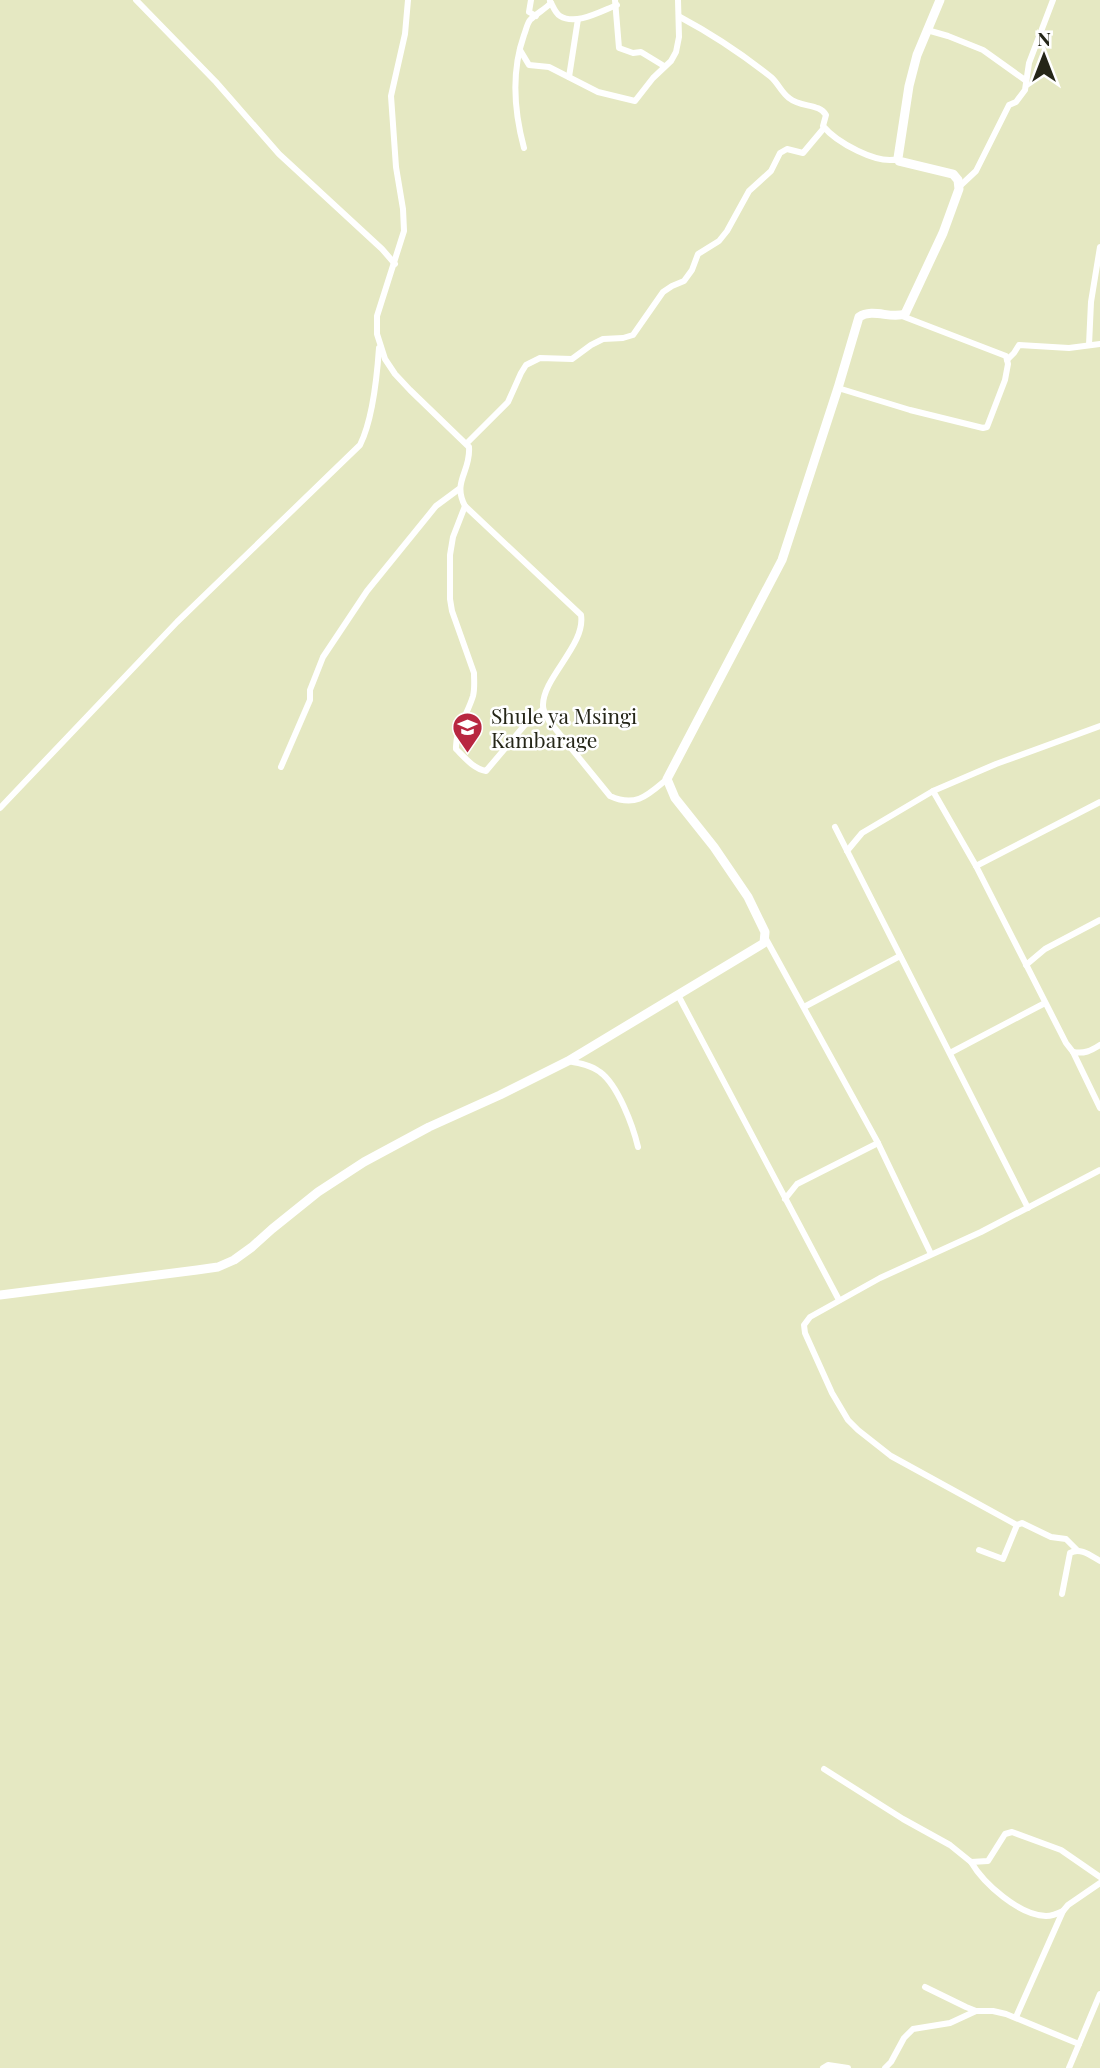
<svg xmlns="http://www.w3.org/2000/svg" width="1100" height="2068" font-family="'Playfair Display',serif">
	<rect width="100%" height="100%" fill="#e5e8c2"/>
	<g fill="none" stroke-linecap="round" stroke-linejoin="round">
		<g stroke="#fff" stroke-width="6">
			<path d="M 136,0 L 216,82 L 279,154 L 382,249 L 395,264"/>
			<path d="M 408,0 L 405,34 L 391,96 L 396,167 L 403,209 L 404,231 L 377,316 L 377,334 L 385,359 L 395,374 L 410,390 L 469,447 C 471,472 452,481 465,506 L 581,615 C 586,645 542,678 543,706 C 543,711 546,716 549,721 L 610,796 C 636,808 648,795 667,779"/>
			<path d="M 531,0 L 529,12 L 536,16"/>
			<path d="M 615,0 L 619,48 L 633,53 L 641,52 L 664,66"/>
			<path d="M 550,1 C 553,6 555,13 560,16 C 576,26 601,11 617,5"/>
			<path d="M 680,17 C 712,34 742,54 771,77 C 778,83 781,92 789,98 C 801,108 819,103 826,115 L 823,126 C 836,142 877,165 898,159"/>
			<path d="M 927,30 L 948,36 L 983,50 L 1025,80"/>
			<path d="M 520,50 L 529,65 L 549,67 L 598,92 L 635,101 L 653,78 L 671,61 L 676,52 L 679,37 L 678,0"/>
			<path d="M 569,77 L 578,19"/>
			<path d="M 524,148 C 514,111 511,72 524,35 C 526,30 527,24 530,20 C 536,14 545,9 551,3"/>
			<path d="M 960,186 L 976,171 L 1009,105 L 1016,102 L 1025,90 L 1029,63 L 1053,0"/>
			<path d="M 1089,345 L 1091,302 L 1100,247"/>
			<path d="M 1007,360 L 1014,353 L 1019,345 L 1069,348 L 1100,344"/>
			<path d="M 838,388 L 910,410 L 983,428 L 987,427 L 1005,380 L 1008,364 L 1006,356 L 902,316"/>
			<path d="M 467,443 L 508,402 L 521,373 L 526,365 L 540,358 L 572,359 L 591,345 L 603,339 L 623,338 L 633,335 L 663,292 L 672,286 L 684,281 L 692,270 L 698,254 L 719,241 L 727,231 L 749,191 L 771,171 L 780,153 L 787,149 L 803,153 L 824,128"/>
			<path d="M 465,506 L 453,537 L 450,555 L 450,599 L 452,611 L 474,673 C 474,681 475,688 473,696 C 468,713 455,731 456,749 C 465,758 474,769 486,771 L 529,720 L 543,709"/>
			<path d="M 281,767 L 310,700 L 310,690 L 323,657 L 367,591 L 436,506 L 459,489"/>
			<path d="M 933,791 L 976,866 L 1066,1043 L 1073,1052 C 1084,1054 1091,1051 1100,1045"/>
			<path d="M 0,808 L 177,622 L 360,445 C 373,419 377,377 379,348"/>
			<path d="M 835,827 L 1028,1208"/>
			<path d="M 847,851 L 862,833 L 933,791 L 996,764 L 1100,726"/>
			<path d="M 976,866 L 1100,802"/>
			<path d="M 766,939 L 878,1143 L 931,1254"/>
			<path d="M 1026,965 L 1045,949 L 1100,920"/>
			<path d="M 678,995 L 839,1300"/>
			<path d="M 804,1007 L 900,956"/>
			<path d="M 1073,1052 L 1100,1108"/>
			<path d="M 950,1053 L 1045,1003"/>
			<path d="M 568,1061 C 579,1063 591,1065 600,1072 C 618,1085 633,1126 638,1147"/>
			<path d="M 785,1199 L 797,1184 L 878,1143"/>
			<path d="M 1017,1525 L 891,1456 L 858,1430 L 848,1420 L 832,1393 L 805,1333 L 804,1325 L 810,1317 L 880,1278 L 981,1232 L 1100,1170"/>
			<path d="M 979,1550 L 1003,1559 L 1017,1525 L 1022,1523 L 1051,1537 L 1066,1539 L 1078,1551"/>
			<path d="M 1062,1594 L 1070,1553 C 1081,1547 1091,1556 1100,1561"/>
			<path d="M 824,1769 L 903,1819 L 950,1845 L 971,1862 L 988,1861 L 1005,1834 L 1012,1832 L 1061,1850 L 1100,1877"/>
			<path d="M 971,1862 C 984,1884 1019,1915 1046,1916 C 1052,1916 1057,1914 1063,1911"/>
			<path d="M 925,1987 L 966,2007 L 976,2011 L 993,2011 L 1006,2014 L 1079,2044"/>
			<path d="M 1016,2017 L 1063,1911 L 1068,1905 L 1100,1883"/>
			<path d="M 823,2068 L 828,2065 L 848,2068"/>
			<path d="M 885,2068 L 891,2062 L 904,2038 L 913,2029 L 950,2023 L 976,2011"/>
			<path d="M 1069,2068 L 1100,1994"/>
		</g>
		<path stroke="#fff" stroke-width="9" d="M 0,1295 L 197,1270 L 218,1267 L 234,1260 L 252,1247 L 272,1229 L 318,1192 L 364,1162 L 429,1127 L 500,1095 L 568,1061 L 764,943 L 765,932 L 748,897 L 714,847 L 675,798 L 667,779 L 782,560 L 838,388 L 859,317 C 873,308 890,319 905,314 L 943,233 L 959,189 L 958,180 L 953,174 L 899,161 L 898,158 L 909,86 L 917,55 L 940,0"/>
	</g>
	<defs>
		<symbol id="school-pin" viewBox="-11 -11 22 30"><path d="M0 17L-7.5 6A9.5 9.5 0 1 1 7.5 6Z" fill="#b82740" stroke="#fff"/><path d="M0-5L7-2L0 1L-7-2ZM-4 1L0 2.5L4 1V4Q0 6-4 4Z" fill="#fff"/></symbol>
	</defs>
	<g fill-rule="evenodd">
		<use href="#school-pin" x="450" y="710" width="35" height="47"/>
	</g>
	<g text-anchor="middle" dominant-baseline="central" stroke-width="5" stroke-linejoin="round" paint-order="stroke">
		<g font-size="21" fill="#252618" stroke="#fff" text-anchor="start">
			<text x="491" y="715">Shule ya Msingi<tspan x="491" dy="24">Kambarage</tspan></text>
		</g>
	</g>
	<g transform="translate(1044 56)" stroke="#ffffff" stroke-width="5" paint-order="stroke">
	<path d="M0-5L12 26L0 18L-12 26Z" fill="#252618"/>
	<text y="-10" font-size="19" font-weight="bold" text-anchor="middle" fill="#252618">N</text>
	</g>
</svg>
